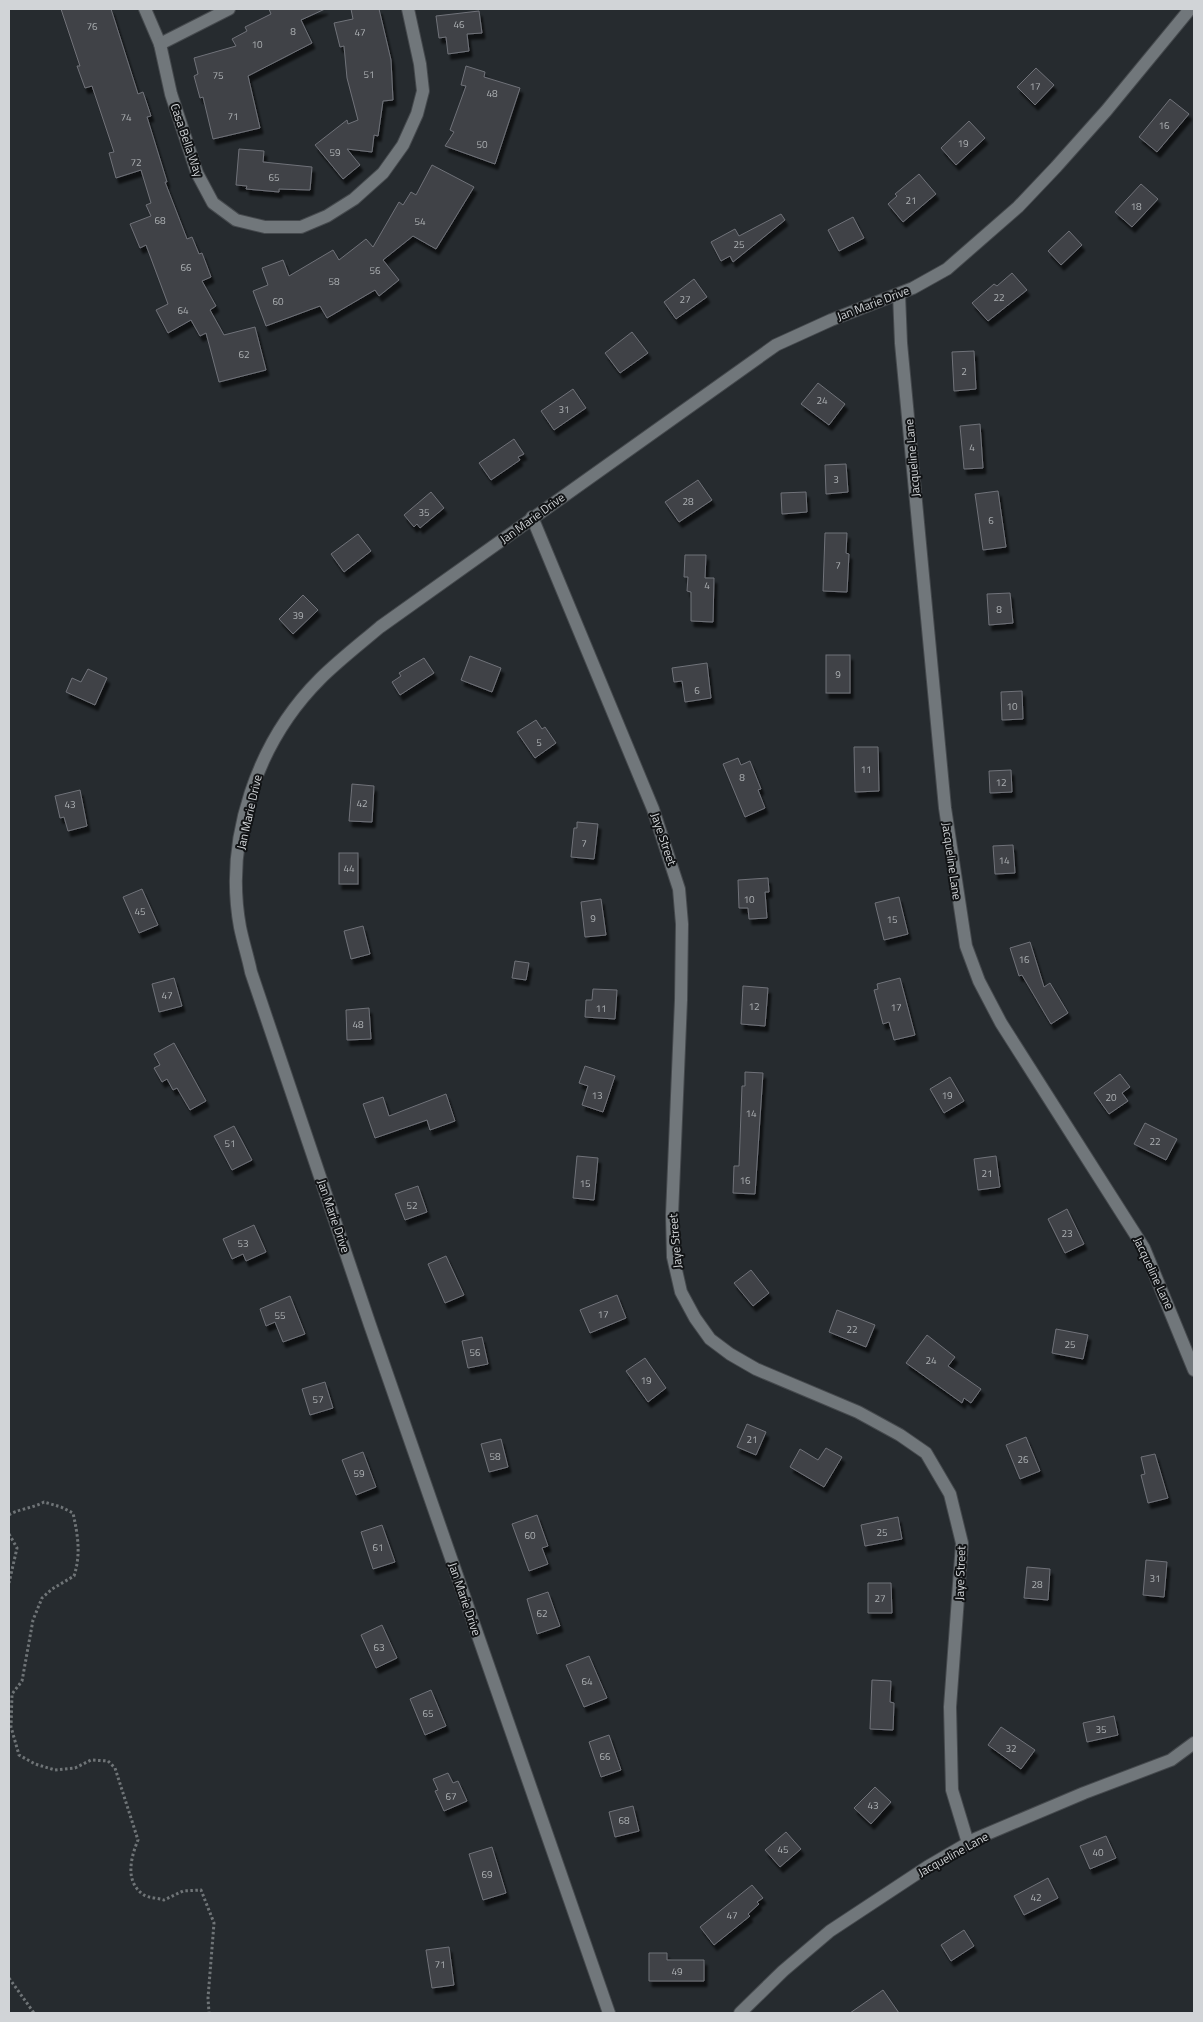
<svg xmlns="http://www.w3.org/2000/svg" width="1203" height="2022" font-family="'Titillium Web',sans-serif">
	<defs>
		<filter id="shadow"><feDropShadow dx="3" dy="5.5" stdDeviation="1" flood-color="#0009"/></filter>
	</defs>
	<rect width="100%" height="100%" fill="#262b2f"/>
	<g fill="#3f4247" stroke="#707279" filter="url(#shadow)">
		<path d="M 61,9 L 111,9 L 138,94 L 143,92 L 151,116 L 147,117 L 167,182 L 165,182 L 187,239 L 192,237 L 199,254 L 202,253 L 211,277 L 202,281 L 216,306 L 210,310 L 224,335 L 255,327 L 266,370 L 219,382 L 206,333 L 200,336 L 191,320 L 168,333 L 156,310 L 168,304 L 146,245 L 140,248 L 130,224 L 151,216 L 146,205 L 151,203 L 141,170 L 116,178 L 109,153 L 114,152 L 92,86 L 85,88 L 77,66 L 80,66 Z"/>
		<path d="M 269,9 L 325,9 L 301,20 L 312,43 L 248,76 L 260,128 L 213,139 L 203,97 L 200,98 L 194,76 L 198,74 L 194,58 L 236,46 L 232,39 L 247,31 L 245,27 L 271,14 Z"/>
		<path d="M 351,9 L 379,9 L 391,60 L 393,100 L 383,101 L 378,136 L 374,135 L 372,152 L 347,149 L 360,165 L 343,179 L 315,145 L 347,120 L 348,124 L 358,120 L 347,78 L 344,46 L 340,47 L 334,23 L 353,19 Z"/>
		<path d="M 479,11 L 482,33 L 467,34 L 469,51 L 448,54 L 446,37 L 439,38 L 436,16 Z"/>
		<path d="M 466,66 L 485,72 L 484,77 L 520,88 L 495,164 L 445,146 L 454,132 L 450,130 L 466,86 L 461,85 Z"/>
		<path d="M 1036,68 L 1054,85 L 1035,105 L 1017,87 Z"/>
		<path d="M 1170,99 L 1189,114 L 1157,152 L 1139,137 Z"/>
		<path d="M 969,121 L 985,138 L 956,165 L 941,148 Z"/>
		<path d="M 239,149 L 264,151 L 263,162 L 312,167 L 310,190 L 279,189 L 279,192 L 246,189 L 247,186 L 236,185 Z"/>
		<path d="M 432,165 L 474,187 L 436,249 L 413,236 L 383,260 L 399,280 L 379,296 L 375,290 L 327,318 L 320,306 L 266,326 L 253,291 L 268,285 L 262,268 L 283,260 L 289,276 L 333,250 L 339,260 L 366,239 L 373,247 L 399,202 L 403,205 L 411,192 L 416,195 Z"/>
		<path d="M 919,174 L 936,194 L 903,222 L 888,204 L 897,196 L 895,194 Z"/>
		<path d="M 1141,184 L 1158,199 L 1132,227 L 1115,212 Z"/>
		<path d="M 781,214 L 785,220 L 733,262 L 730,256 L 721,261 L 711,242 L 735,229 L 739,236 Z"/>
		<path d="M 853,217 L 864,238 L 839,251 L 828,230 Z"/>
		<path d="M 1069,231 L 1082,245 L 1061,265 L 1048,251 Z"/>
		<path d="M 1012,273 L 1027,290 L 988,321 L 972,303 L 994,284 L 997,286 Z"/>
		<path d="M 694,279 L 707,297 L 676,319 L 664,302 Z"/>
		<path d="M 632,332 L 648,353 L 620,373 L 605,353 Z"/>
		<path d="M 974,351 L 976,389 L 954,391 L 952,352 Z"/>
		<path d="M 818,383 L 845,404 L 829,425 L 801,404 Z"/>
		<path d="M 573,389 L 586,408 L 554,430 L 541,411 Z"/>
		<path d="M 980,424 L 983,468 L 964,469 L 960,426 Z"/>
		<path d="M 514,439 L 524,454 L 518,457 L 520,460 L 491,480 L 479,463 Z"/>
		<path d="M 846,464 L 848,492 L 826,494 L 825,465 Z"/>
		<path d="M 698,480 L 712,500 L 679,522 L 665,502 Z"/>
		<path d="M 998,491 L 1006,547 L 983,550 L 975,494 Z"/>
		<path d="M 431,492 L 444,508 L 420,528 L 417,524 L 414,527 L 404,515 Z"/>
		<path d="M 806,492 L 807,512 L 782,514 L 781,493 Z"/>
		<path d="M 825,533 L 847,533 L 846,553 L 849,554 L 847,592 L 823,591 Z"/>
		<path d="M 358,534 L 371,551 L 344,572 L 331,554 Z"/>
		<path d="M 685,555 L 706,555 L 705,578 L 714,578 L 713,622 L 691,621 L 691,592 L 687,591 L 688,577 L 684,577 Z"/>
		<path d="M 1010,593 L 1013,623 L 989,625 L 987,594 Z"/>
		<path d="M 303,595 L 318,610 L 293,634 L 279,619 Z"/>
		<rect x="826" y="655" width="24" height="38"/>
		<path d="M 470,656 L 501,668 L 492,692 L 461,680 Z"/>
		<path d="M 424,658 L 434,673 L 400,695 L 392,682 L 401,676 L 399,673 Z"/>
		<path d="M 707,663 L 711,698 L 685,702 L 682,681 L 674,682 L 672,668 Z"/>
		<path d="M 88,669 L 107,678 L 95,705 L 66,692 L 72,678 L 81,682 Z"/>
		<path d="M 1022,691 L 1023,719 L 1002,720 L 1001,692 Z"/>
		<path d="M 536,720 L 542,729 L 545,727 L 556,743 L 535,758 L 517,732 Z"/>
		<path d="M 854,747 L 878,747 L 879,791 L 855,792 Z"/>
		<path d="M 738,758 L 741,765 L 750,761 L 761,789 L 758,790 L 765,808 L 745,817 L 723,764 Z"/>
		<path d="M 1011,770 L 1012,792 L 990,793 L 989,771 Z"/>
		<path d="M 352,784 L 374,786 L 372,822 L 349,821 Z"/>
		<path d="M 80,790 L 87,826 L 68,831 L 64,817 L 60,818 L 55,796 Z"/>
		<path d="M 577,822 L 598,824 L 594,859 L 571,857 L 574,828 L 577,828 Z"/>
		<path d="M 1013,845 L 1015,873 L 995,874 L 993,846 Z"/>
		<rect x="339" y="853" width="19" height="31"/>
		<path d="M 768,878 L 769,892 L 765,892 L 767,918 L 749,919 L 748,908 L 739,908 L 738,880 Z"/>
		<path d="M 142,889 L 158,925 L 139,933 L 123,897 Z"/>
		<path d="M 899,897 L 908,934 L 884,940 L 875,903 Z"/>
		<path d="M 601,899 L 606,935 L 585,937 L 581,902 Z"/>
		<path d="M 363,926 L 370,954 L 351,959 L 344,931 Z"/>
		<path d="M 1030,942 L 1044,987 L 1050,983 L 1068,1013 L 1051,1024 L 1022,975 L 1019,976 L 1010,948 Z"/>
		<path d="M 515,961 L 529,963 L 526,980 L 512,978 Z"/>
		<path d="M 174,978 L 182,1006 L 159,1012 L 152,984 Z"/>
		<path d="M 900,978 L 915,1035 L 894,1040 L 889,1022 L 883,1024 L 874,990 L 878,989 L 877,984 Z"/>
		<path d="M 743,986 L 768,988 L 765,1026 L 741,1024 Z"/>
		<path d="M 593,989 L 617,990 L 615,1019 L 585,1017 L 586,1000 L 592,1000 Z"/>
		<path d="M 369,1008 L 371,1039 L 347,1040 L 346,1010 Z"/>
		<path d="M 174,1043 L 206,1101 L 190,1110 L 177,1088 L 173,1090 L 167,1079 L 162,1082 L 154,1068 L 160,1065 L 154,1054 Z"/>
		<path d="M 585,1066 L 615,1076 L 603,1112 L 582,1105 L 588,1086 L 579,1083 Z"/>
		<path d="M 745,1072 L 763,1073 L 755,1194 L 733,1193 L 734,1166 L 739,1166 L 742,1086 L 745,1086 Z"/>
		<path d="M 1120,1074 L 1130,1087 L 1122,1093 L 1128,1101 L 1109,1114 L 1094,1093 Z"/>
		<path d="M 950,1077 L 964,1101 L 944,1113 L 930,1089 Z"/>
		<path d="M 446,1094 L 455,1121 L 430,1130 L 427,1120 L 375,1138 L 363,1104 L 383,1097 L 389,1116 Z"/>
		<path d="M 1145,1123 L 1177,1139 L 1166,1160 L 1134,1144 Z"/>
		<path d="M 234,1126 L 252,1160 L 232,1170 L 214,1136 Z"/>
		<path d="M 577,1156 L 598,1158 L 594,1200 L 573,1198 Z"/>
		<path d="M 996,1156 L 1000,1187 L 978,1190 L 974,1159 Z"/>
		<path d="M 418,1186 L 427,1212 L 405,1220 L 395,1194 Z"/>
		<path d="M 1067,1209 L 1084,1244 L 1065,1253 L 1048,1219 Z"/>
		<path d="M 254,1225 L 266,1252 L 246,1261 L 243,1254 L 232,1259 L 223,1239 Z"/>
		<path d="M 446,1256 L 464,1295 L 445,1303 L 428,1264 Z"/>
		<path d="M 751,1270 L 769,1293 L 753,1306 L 734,1283 Z"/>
		<path d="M 617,1295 L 626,1318 L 590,1333 L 580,1310 Z"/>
		<path d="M 290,1296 L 305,1334 L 283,1342 L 275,1322 L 266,1326 L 260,1309 Z"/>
		<path d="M 837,1310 L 875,1325 L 866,1347 L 829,1332 Z"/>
		<path d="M 1056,1329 L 1088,1335 L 1083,1359 L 1052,1353 Z"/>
		<path d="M 927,1335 L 955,1357 L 948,1366 L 981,1389 L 971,1403 L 964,1398 L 962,1403 L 906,1363 Z"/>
		<path d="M 482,1337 L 488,1364 L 468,1368 L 462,1341 Z"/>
		<path d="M 645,1358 L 666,1388 L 648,1402 L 626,1371 Z"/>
		<path d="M 325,1382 L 333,1408 L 310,1415 L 302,1389 Z"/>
		<path d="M 747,1424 L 766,1432 L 756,1455 L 737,1447 Z"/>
		<path d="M 1026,1437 L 1040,1471 L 1020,1479 L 1006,1445 Z"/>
		<path d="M 501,1439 L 508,1467 L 489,1472 L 481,1444 Z"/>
		<path d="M 826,1448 L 842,1457 L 824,1487 L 790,1467 L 800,1449 L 818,1460 Z"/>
		<path d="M 363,1452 L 376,1487 L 356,1495 L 342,1460 Z"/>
		<path d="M 1155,1454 L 1168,1498 L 1148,1503 L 1141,1475 L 1145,1474 L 1141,1457 Z"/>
		<path d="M 537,1515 L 548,1546 L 542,1548 L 548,1564 L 529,1571 L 512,1524 Z"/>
		<path d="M 898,1517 L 902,1539 L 865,1546 L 861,1525 Z"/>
		<path d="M 382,1525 L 395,1562 L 373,1569 L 361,1532 Z"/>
		<path d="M 1146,1560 L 1167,1562 L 1164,1597 L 1143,1595 Z"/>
		<path d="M 1027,1567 L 1050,1569 L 1048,1600 L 1024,1598 Z"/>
		<path d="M 868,1583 L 891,1583 L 892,1613 L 868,1613 Z"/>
		<path d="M 548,1592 L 560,1626 L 537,1634 L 527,1599 Z"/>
		<path d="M 382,1625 L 397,1658 L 376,1668 L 361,1635 Z"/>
		<path d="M 589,1656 L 607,1698 L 584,1707 L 566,1665 Z"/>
		<path d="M 872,1680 L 891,1681 L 890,1702 L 894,1703 L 893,1730 L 870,1729 Z"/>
		<path d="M 431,1690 L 446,1726 L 425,1735 L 410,1699 Z"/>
		<path d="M 1114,1716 L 1118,1735 L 1087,1742 L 1083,1723 Z"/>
		<path d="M 1001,1727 L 1035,1750 L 1021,1769 L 988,1745 Z"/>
		<path d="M 609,1735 L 621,1770 L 601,1777 L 589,1742 Z"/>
		<path d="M 448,1773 L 453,1783 L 458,1781 L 467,1801 L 444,1811 L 435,1791 L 438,1790 L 433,1779 Z"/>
		<path d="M 875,1787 L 891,1802 L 871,1824 L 854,1808 Z"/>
		<path d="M 633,1806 L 639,1831 L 615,1837 L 609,1812 Z"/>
		<path d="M 786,1832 L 801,1849 L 780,1867 L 765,1850 Z"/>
		<path d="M 1106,1836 L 1116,1858 L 1090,1869 L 1080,1846 Z"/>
		<path d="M 492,1847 L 506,1893 L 483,1900 L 469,1854 Z"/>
		<path d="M 1048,1878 L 1058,1898 L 1024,1915 L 1014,1896 Z"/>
		<path d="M 752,1885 L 763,1898 L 757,1902 L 759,1904 L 748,1914 L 750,1916 L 714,1945 L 700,1927 Z"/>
		<path d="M 964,1930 L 974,1946 L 951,1961 L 941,1945 Z"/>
		<path d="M 449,1947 L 454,1985 L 432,1988 L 426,1950 Z"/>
		<path d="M 649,1953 L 667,1953 L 667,1960 L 704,1960 L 704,1981 L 649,1981 Z"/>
		<path d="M 883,1990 L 899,2013 L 850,2013 Z"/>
	</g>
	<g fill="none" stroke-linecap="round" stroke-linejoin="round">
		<defs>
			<g id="minor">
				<path d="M 145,9 L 160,44 L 171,94 L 197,173 L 213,203 L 236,220 L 265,227 L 301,227 L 327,216 L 354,199 L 383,173 L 403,145 L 417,114 L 423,91 L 420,64 L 408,9"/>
				<path d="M 160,44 L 229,9"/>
				<path d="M 899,294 L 901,343 L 945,808 L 966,946 L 979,981 L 1001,1023 L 1144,1248 L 1194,1370"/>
				<path d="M 532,517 L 653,809 L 679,889 L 682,924 L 681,1000 L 672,1215 L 673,1257 L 681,1292 L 695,1318 L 710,1339 L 730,1354 L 756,1369 L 858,1412 L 900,1435 L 926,1453 L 950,1494 L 962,1543 L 950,1707 L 952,1790 L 968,1843"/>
				<path d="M 609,2013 L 370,1325 L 251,972 C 248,957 243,942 240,927 C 224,839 257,742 320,679 C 338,661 360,644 380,627 L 776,345 L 831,320 L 913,288 L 947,269 L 1018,207 L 1056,167 L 1106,111 L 1190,9"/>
				<path d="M 740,2013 L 783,1971 L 830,1931 L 927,1867 L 975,1839 L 1084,1793 L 1171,1760 L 1194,1743"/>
			</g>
		</defs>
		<use href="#minor" stroke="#45494d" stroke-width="14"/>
		<g stroke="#6f7477" stroke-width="3" stroke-dasharray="2.5 2.5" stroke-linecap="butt">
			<path d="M 9,1515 C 15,1510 33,1508 44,1502 L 61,1507 L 73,1513 C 78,1536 81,1554 74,1576 L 52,1589 L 42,1598 L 33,1620 L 22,1681 L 12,1694 L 11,1727 L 19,1755 L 35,1764 L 55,1770 L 75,1768 L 91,1760 L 108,1761 L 115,1768 L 138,1840 C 131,1857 124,1882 144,1895 C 149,1898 158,1898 164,1900 L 183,1891 L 201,1890 L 214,1923 L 208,1998 L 209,2013"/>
			<path d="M 9,1534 L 17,1548 L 9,1583"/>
			<path d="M 9,1978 L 34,2013"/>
		</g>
		<use href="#minor" stroke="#71777b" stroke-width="12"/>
	</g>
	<g text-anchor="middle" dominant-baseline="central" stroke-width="4" stroke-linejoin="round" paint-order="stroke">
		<g font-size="10" fill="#acb0b3">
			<text x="459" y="24">46</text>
			<text x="92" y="26">76</text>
			<text x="293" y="31">8</text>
			<text x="360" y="32">47</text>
			<text x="257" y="44">10</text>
			<text x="369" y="74">51</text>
			<text x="218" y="75">75</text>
			<text x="1035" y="86">17</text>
			<text x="492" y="93">48</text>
			<text x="233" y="116">71</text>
			<text x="126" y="117">74</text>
			<text x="1164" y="125">16</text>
			<text x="963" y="143">19</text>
			<text x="482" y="144">50</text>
			<text x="335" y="152">59</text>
			<text x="136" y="162">72</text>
			<text x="274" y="177">65</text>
			<text x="911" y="200">21</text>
			<text x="1136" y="206">18</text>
			<text x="160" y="220">68</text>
			<text x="420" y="221">54</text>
			<text x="739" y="244">25</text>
			<text x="186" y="267">66</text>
			<text x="375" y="270">56</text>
			<text x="334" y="281">58</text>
			<text x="999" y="297">22</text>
			<text x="685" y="299">27</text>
			<text x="278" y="301">60</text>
			<text x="183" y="310">64</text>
			<text x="244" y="354">62</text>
			<text x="964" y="371">2</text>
			<text x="822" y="400">24</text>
			<text x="564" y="409">31</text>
			<text x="972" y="447">4</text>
			<text x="836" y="479">3</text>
			<text x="688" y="501">28</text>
			<text x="424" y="512">35</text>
			<text x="991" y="520">6</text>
			<text x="838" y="565">7</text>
			<text x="707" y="585">4</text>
			<text x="999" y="609">8</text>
			<text x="298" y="615">39</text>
			<text x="838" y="674">9</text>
			<text x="697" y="690">6</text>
			<text x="1012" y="706">10</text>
			<text x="539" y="742">5</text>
			<text x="866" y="769">11</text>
			<text x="742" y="777">8</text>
			<text x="1001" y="782">12</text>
			<text x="362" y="803">42</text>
			<text x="70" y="804">43</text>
			<text x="584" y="843">7</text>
			<text x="1004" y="860">14</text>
			<text x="349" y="868">44</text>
			<text x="749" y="899">10</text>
			<text x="140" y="911">45</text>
			<text x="593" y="918">9</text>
			<text x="892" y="919">15</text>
			<text x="1024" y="959">16</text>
			<text x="167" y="995">47</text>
			<text x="754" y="1006">12</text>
			<text x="896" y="1007">17</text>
			<text x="601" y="1008">11</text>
			<text x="358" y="1024">48</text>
			<text x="597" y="1095">13</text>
			<text x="947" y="1095">19</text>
			<text x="1111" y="1097">20</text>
			<text x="751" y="1113">14</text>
			<text x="1155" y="1141">22</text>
			<text x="230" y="1143">51</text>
			<text x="987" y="1173">21</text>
			<text x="745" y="1180">16</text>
			<text x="585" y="1183">15</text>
			<text x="412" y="1205">52</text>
			<text x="1067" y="1233">23</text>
			<text x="243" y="1243">53</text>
			<text x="603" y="1314">17</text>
			<text x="280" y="1315">55</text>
			<text x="852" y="1329">22</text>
			<text x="1070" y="1344">25</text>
			<text x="475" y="1352">56</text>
			<text x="931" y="1360">24</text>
			<text x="646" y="1380">19</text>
			<text x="318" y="1399">57</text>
			<text x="752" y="1439">21</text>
			<text x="495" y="1456">58</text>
			<text x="1023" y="1459">26</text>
			<text x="359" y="1473">59</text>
			<text x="882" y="1532">25</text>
			<text x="530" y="1535">60</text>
			<text x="378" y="1547">61</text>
			<text x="1155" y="1578">31</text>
			<text x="1037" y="1584">28</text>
			<text x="880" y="1598">27</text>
			<text x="542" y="1613">62</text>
			<text x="379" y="1647">63</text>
			<text x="587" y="1681">64</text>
			<text x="428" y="1713">65</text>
			<text x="1101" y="1729">35</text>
			<text x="1011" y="1748">32</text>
			<text x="605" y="1756">66</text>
			<text x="451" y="1796">67</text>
			<text x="873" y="1805">43</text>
			<text x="624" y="1820">68</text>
			<text x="783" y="1849">45</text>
			<text x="1098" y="1852">40</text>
			<text x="487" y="1874">69</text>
			<text x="1036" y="1897">42</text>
			<text x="732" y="1915">47</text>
			<text x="440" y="1964">71</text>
			<text x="677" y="1971">49</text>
		</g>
		<g font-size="12" fill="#d1d4d7" stroke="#111315">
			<text transform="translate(187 140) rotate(71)">Casa Bella Way</text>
			<text transform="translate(873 303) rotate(-21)">Jan Marie Drive</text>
			<text transform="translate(912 458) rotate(-95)">Jacqueline Lane</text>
			<text transform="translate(532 518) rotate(-36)">Jan Marie Drive</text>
			<text transform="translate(249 812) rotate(-77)">Jan Marie Drive</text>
			<text transform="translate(664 839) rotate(71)">Jaye Street</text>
			<text transform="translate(952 861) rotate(82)">Jacqueline Lane</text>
			<text transform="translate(334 1216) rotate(71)">Jan Marie Drive</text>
			<text transform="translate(675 1241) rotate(-95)">Jaye Street</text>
			<text transform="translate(1154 1273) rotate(65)">Jacqueline Lane</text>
			<text transform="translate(960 1573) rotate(-88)">Jaye Street</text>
			<text transform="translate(465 1599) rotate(71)">Jan Marie Drive</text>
			<text transform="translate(953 1854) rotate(-29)">Jacqueline Lane</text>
		</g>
	</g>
	<rect width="1203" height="2022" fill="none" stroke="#d1d4d7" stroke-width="20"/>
</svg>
